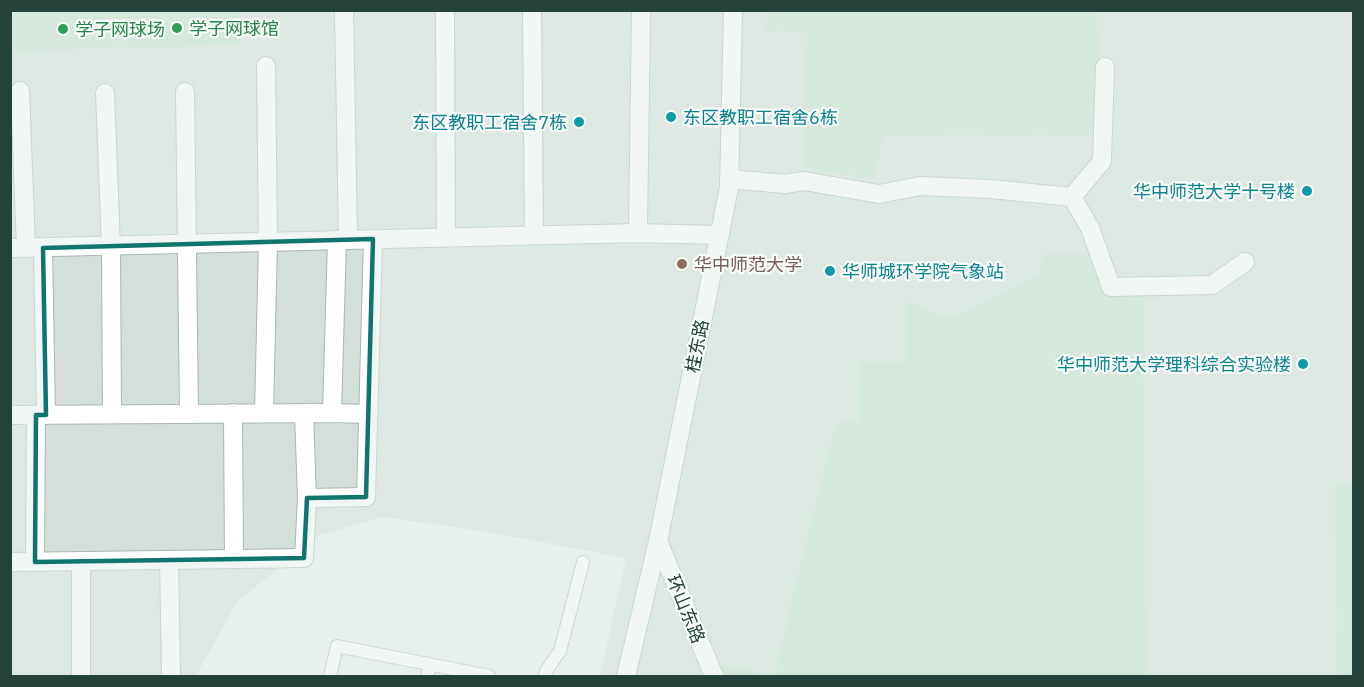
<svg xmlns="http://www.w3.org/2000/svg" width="1364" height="687" font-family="'IBM Plex Sans','Noto Sans SC',sans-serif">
	<rect width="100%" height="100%" fill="#e6efeb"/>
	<path fill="#d4dfda" d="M 10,11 L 1353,11 L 1353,676 L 600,676 L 626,558 L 477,530 L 382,517 L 318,536 L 237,602 L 196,676 L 11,676 Z"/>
	<g fill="#bfe0c8">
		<path d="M 10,11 L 239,11 L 239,45 L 11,50 Z"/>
		<path d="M 767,11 L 1096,11 L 1100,67 L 1096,134 L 1023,136 L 883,135 L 874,179 L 802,167 L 807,33 L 766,31 Z"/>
		<path d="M 1043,255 L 1096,255 L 1109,290 L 1143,291 L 1146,676 L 774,676 L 836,423 L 859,423 L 860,362 L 906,362 L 906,301 L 949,320 L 1039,276 Z"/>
		<path d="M 1335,485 L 1353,485 L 1353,676 L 1337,676 Z"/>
		<path d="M 714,662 L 769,676 L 720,676 Z"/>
	</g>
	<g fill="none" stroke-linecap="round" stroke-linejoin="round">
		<defs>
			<g id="service">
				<path d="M 330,676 L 337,646 L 489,676"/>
				<path d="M 427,676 L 430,665"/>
				<path d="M 545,676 L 546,671 L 560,651 L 583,562"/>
			</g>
			<g id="minor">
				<path d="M 344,10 L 348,240"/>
				<path d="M 445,10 L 446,237"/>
				<path d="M 532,10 L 534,235"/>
				<path d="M 20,91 L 26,248"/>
				<path d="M 185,92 L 189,414"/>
				<path d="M 105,93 L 111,246 L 112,414"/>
				<path d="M 729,179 L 785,184 L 804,181 L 879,194 L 920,186 L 991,189 L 1072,197 L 1090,228 L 1111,287 L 1212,285 L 1245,262"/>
				<path d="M 1072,197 L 1102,161 L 1105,67"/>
				<path d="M 638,233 L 641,10"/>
				<path d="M 10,248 L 638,233 L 720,235"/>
				<path d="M 43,248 L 46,415"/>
				<path d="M 233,413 L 234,559"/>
				<path d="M 264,413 L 268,242 L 266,66"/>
				<path d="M 332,413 L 337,240"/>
				<path d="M 10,415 L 332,413 L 368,414"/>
				<path d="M 307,498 L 366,497 L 373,239"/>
				<path d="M 658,541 L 714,676"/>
				<path d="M 169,560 L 171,676"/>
				<path d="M 81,561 L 81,676"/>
				<path d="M 10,562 L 304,558 L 307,498 L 304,413"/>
				<path d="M 35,562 L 36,415"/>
				<path d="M 626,676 L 658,541 L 729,188 L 733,10"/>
			</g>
		</defs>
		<use href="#service" stroke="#a8b8b2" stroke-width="14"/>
		<use href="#minor" stroke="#a8b8b2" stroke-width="20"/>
		<use href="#service" stroke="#fff" stroke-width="12"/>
		<use href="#minor" stroke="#fff" stroke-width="18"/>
	</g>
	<path d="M0 0H1364V687H0ZM 373,239 L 366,497 L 307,498 L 304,558 L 35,562 L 36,415 L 46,415 L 43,248 Z" fill="#e6efeb" fill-opacity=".55" fill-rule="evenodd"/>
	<path fill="none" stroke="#0f766e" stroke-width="4.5" stroke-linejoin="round" d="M 373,239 L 366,497 L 307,498 L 304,558 L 35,562 L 36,415 L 46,415 L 43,248 Z"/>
	<g fill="#2e9e5b" stroke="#f7fbf9" stroke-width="2">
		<circle cx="177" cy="28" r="6"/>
		<circle cx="63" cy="29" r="6"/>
	</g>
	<g fill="#0f9aa8" stroke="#f7fbf9" stroke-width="2">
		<circle cx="671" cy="117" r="6"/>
		<circle cx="579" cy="122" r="6"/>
		<circle cx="1307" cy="191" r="6"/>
		<circle cx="830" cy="271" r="6"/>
		<circle cx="1303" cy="364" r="6"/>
	</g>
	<circle fill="#8d6e63" stroke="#f7fbf9" stroke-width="2" cx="682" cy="264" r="6"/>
	<g text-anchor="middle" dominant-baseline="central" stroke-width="4.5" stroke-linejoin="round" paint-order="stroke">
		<g font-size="18" fill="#27864d" stroke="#f7fbf9" text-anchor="start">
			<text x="189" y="28">学子网球馆</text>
			<text x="75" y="29">学子网球场</text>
		</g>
		<g font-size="18" fill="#0d838f" stroke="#f7fbf9" text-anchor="end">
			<text x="683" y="117" text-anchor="start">东区教职工宿舍6栋</text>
			<text x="567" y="122">东区教职工宿舍7栋</text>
			<text x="1295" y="191">华中师范大学十号楼</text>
			<text x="842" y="271" text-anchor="start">华师城环学院气象站</text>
			<text x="1291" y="364">华中师范大学理科综合实验楼</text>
		</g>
		<g font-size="18" fill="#785e54" stroke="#f7fbf9" text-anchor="start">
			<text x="694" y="264">华中师范大学</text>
		</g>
		<g font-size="18" fill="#24423a" stroke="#f7fbf9">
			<text transform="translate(697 346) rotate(-79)">桂东路</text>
			<text transform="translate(686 609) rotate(68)">环山东路</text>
		</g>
	</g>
	<rect width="1364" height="687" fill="none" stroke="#24423a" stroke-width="24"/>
</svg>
